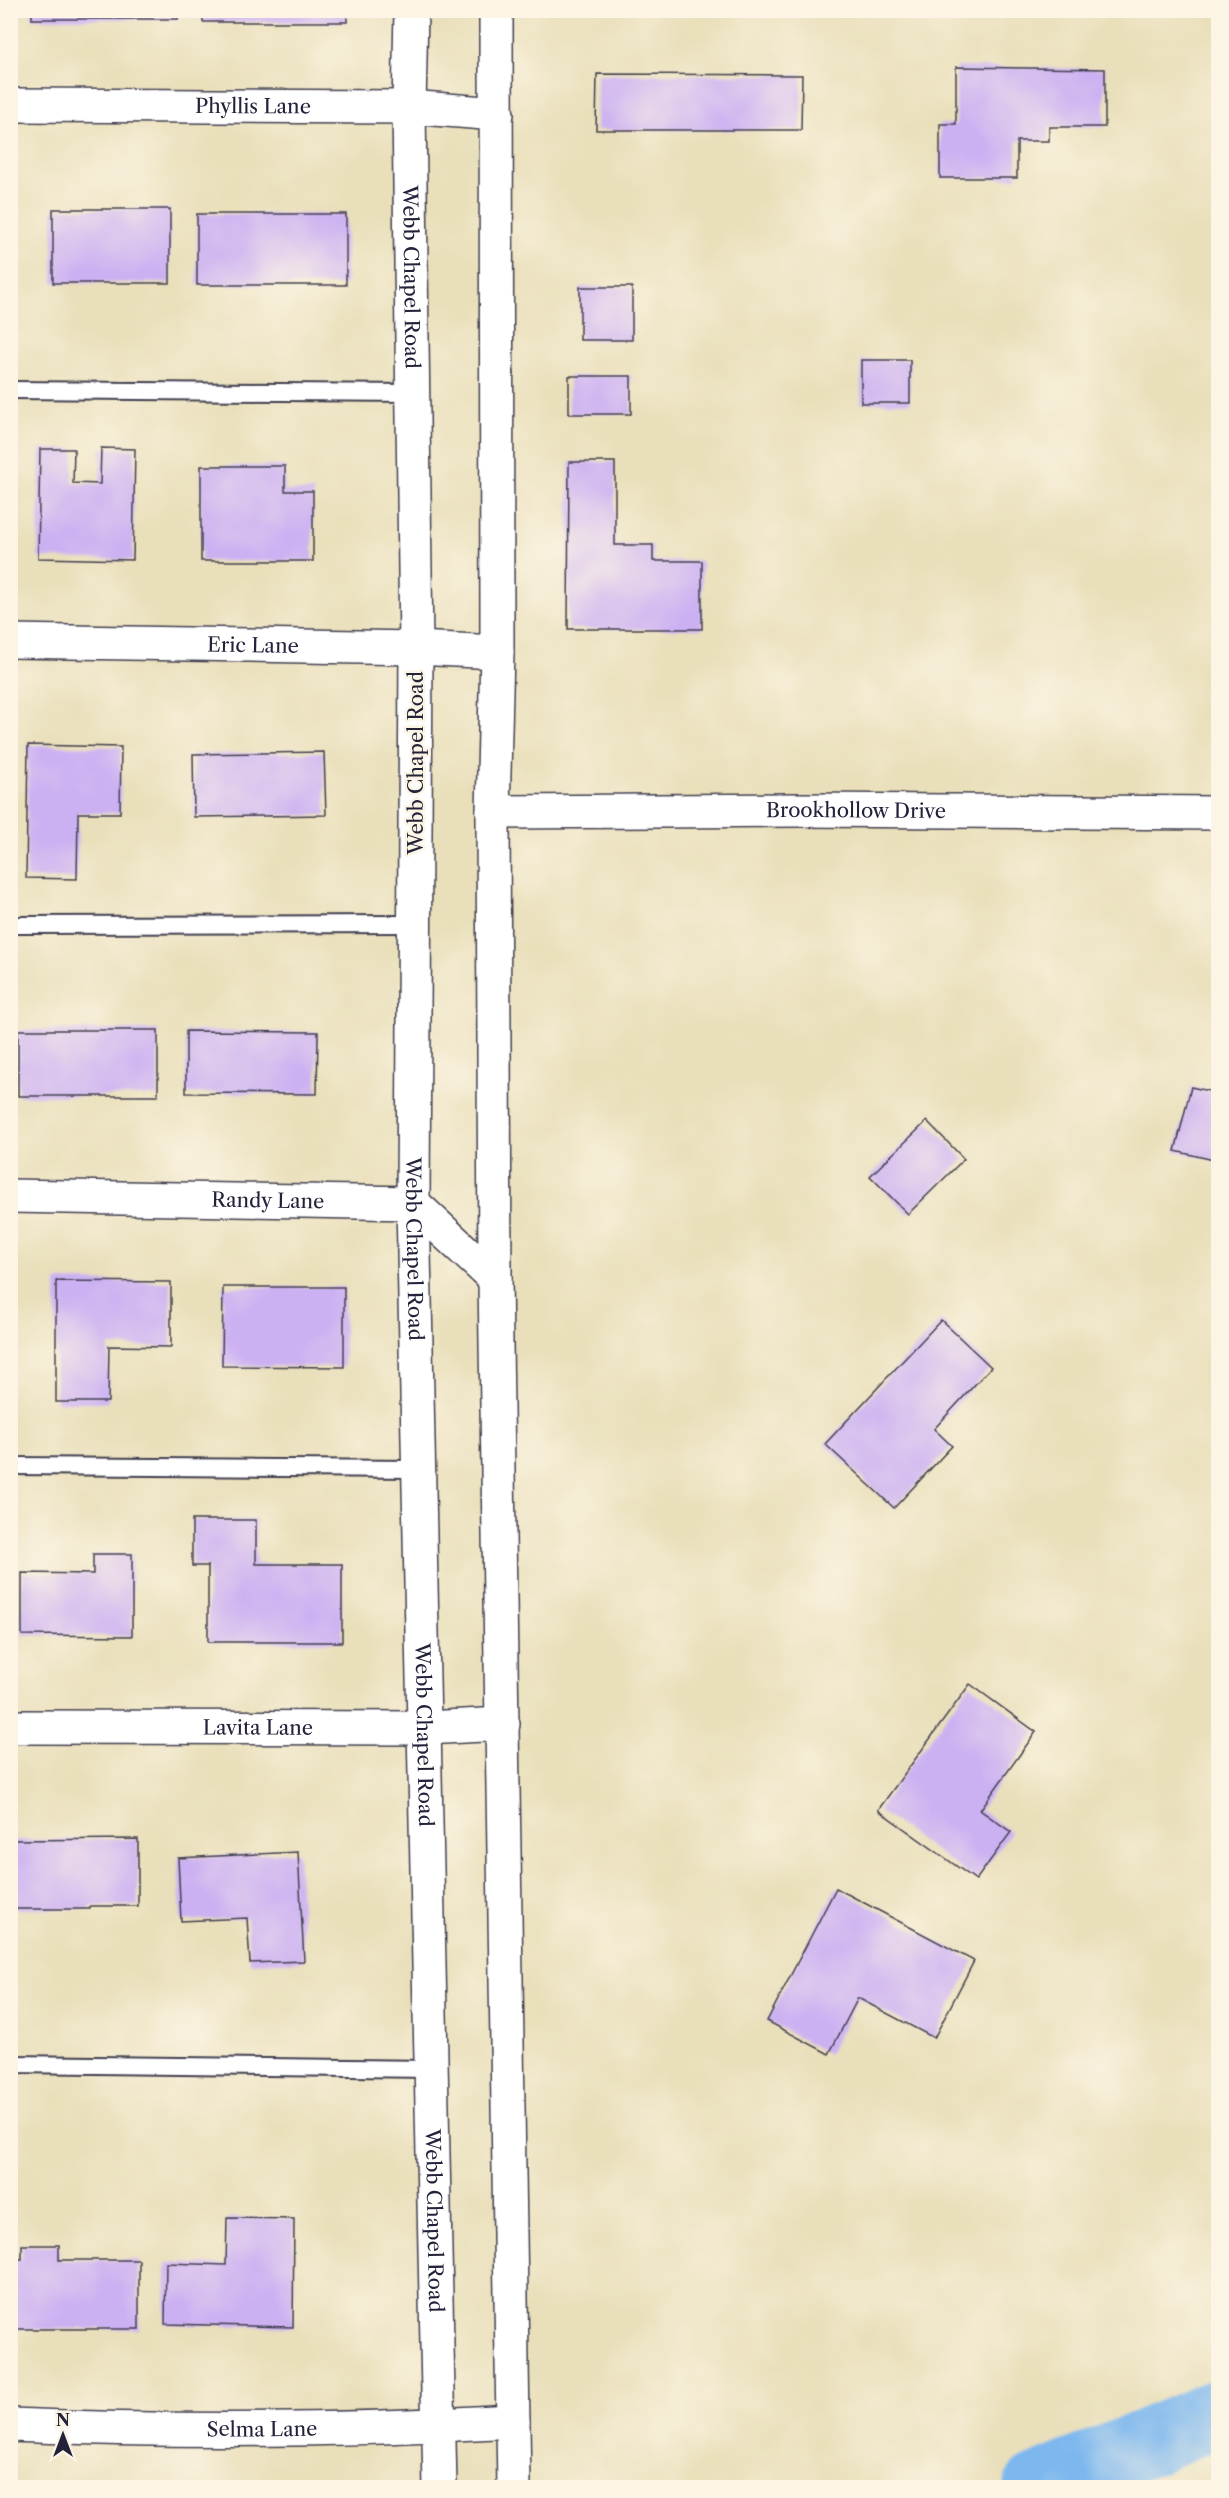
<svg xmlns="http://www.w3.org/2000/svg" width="1229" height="2498" font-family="'Libre Caslon Text',serif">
	<rect width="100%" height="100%" fill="#fcf5e5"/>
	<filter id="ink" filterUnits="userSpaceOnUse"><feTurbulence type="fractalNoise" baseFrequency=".0167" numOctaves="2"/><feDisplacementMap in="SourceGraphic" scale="12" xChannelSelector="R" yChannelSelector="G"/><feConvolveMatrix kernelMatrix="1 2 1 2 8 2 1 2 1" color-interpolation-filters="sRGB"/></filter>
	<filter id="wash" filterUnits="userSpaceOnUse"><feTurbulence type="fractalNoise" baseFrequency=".008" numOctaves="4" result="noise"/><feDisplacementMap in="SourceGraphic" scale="24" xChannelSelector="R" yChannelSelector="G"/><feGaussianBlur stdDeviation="1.35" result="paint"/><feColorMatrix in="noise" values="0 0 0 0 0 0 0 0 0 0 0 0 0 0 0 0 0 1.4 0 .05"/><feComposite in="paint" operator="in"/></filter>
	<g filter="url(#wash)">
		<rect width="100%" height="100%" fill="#e9dfba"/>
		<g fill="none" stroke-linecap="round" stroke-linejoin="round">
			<path stroke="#7db7ee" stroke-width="68" d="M 1037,2488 L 1218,2413"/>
		</g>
		<g id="blocks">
			<g fill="#ccb1f2">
				<rect x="32" y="10" width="146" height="9"/>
				<rect x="203" y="10" width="144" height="12"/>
				<path d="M 956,67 L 1105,69 L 1105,127 L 1049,127 L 1049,141 L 1017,141 L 1017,178 L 940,178 L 940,124 L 956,124 Z"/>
				<path d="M 597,74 L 802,75 L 801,130 L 596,130 Z"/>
				<rect x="53" y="209" width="117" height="74"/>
				<rect x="197" y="214" width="149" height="71"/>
				<rect x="580" y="287" width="52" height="53"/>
				<rect x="861" y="360" width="49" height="43"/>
				<rect x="569" y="376" width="62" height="38"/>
				<path d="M 101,448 L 135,449 L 133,560 L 38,558 L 40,449 L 74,449 L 73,483 L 100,484 Z"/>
				<path d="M 569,462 L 615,462 L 615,545 L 653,545 L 653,561 L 702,561 L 702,629 L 568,629 Z"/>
				<path d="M 201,466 L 285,466 L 285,491 L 313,491 L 313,561 L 201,561 Z"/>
				<path d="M 28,745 L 121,747 L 120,813 L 78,813 L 77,879 L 26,878 Z"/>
				<path d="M 324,752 L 326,815 L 194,817 L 193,754 Z"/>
				<rect x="18" y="1030" width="140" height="66"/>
				<path d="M 186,1031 L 318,1032 L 317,1094 L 186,1093 Z"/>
				<path d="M 1191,1087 L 1218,1093 L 1218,1161 L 1175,1151 Z"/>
				<path d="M 927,1121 L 964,1159 L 908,1214 L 870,1176 Z"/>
				<path d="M 56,1281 L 171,1282 L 171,1347 L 109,1346 L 108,1402 L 56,1402 Z"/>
				<path d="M 223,1287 L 344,1287 L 344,1367 L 222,1366 Z"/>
				<path d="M 941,1320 L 991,1367 L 934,1429 L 952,1446 L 894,1508 L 825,1444 Z"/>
				<path d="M 192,1520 L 256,1520 L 256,1564 L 342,1564 L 342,1642 L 208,1642 L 208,1566 L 192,1566 Z"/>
				<path d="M 93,1554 L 132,1554 L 132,1636 L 22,1635 L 22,1573 L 93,1574 Z"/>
				<path d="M 970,1684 L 1036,1732 L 980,1810 L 1011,1832 L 976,1880 L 878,1810 Z"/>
				<path d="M 138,1839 L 138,1906 L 90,1906 L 90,1909 L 11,1909 L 11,1840 Z"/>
				<path d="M 298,1852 L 304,1961 L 250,1963 L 247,1918 L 181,1921 L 178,1858 Z"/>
				<path d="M 836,1888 L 974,1961 L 934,2038 L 858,1998 L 829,2054 L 767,2021 Z"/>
				<path d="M 227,2218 L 294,2219 L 293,2327 L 165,2324 L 166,2263 L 226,2265 Z"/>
				<path d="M 22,2245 L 59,2245 L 59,2260 L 139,2260 L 139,2329 L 10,2329 L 10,2259 L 22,2259 Z"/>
			</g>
		</g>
	</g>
	<g filter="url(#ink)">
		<use href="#blocks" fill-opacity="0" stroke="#403e4e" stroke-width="1.5"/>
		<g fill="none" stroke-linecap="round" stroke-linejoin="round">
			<defs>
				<g id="service">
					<path d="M 10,390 L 413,393"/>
					<path d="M 10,925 L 415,924"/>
					<path d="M 10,1466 L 419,1469"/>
					<path d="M 10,2064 L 431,2069"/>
				</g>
				<g id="minor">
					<path id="s1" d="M 10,105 L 409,107 L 497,114"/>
					<path id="s2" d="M 10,641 L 416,648 L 497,652"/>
					<path id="s3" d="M 493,812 L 800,810 L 1218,813"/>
					<path id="s4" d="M 10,1196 L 413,1203 L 495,1279"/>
					<path id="s5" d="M 10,1727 L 425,1728 L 503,1724"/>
					<path id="s6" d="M 10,2425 C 178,2432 346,2431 513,2421"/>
				</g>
				<g id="secondary">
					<path id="s7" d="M 411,10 L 409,107 L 416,648 L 413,1203 L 440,2488"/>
					<path d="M 496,10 L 497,652 L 493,812 L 495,1279 L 514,2488"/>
				</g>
			</defs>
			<use href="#service" stroke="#403e4e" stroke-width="20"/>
			<use href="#minor" stroke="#403e4e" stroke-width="36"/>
			<use href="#secondary" stroke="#403e4e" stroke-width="36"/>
			<use href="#service" stroke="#fff" stroke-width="16"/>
			<use href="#minor" stroke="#fff" stroke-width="33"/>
			<use href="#secondary" stroke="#fff" stroke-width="33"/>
		</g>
	</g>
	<g text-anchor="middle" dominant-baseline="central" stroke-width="5" stroke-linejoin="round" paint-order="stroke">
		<g font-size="20" fill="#22223b" stroke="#fcf5e5">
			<text stroke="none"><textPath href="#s1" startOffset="243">Phyllis Lane</textPath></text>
			<text stroke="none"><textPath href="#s7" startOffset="267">Webb Chapel Road</textPath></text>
			<text stroke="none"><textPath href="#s2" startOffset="243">Eric Lane</textPath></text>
			<text transform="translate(416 763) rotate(-90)">Webb Chapel Road</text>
			<text stroke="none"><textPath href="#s3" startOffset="363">Brookhollow Drive</textPath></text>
			<text stroke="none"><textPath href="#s4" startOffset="258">Randy Lane</textPath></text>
			<text stroke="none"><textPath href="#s7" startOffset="1239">Webb Chapel Road</textPath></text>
			<text stroke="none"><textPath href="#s5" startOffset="248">Lavita Lane</textPath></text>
			<text stroke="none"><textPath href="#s7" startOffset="1725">Webb Chapel Road</textPath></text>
			<text stroke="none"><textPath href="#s7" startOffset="2211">Webb Chapel Road</textPath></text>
			<text stroke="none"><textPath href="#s6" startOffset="252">Selma Lane</textPath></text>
		</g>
	</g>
	<rect width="1229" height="2498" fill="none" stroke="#fcf5e5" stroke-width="36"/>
	<g transform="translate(63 2435)" stroke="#fcf5e5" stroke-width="4.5" paint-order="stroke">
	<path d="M0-4.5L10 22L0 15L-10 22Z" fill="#22223b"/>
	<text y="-9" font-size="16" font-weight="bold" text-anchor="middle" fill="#22223b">N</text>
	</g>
</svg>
